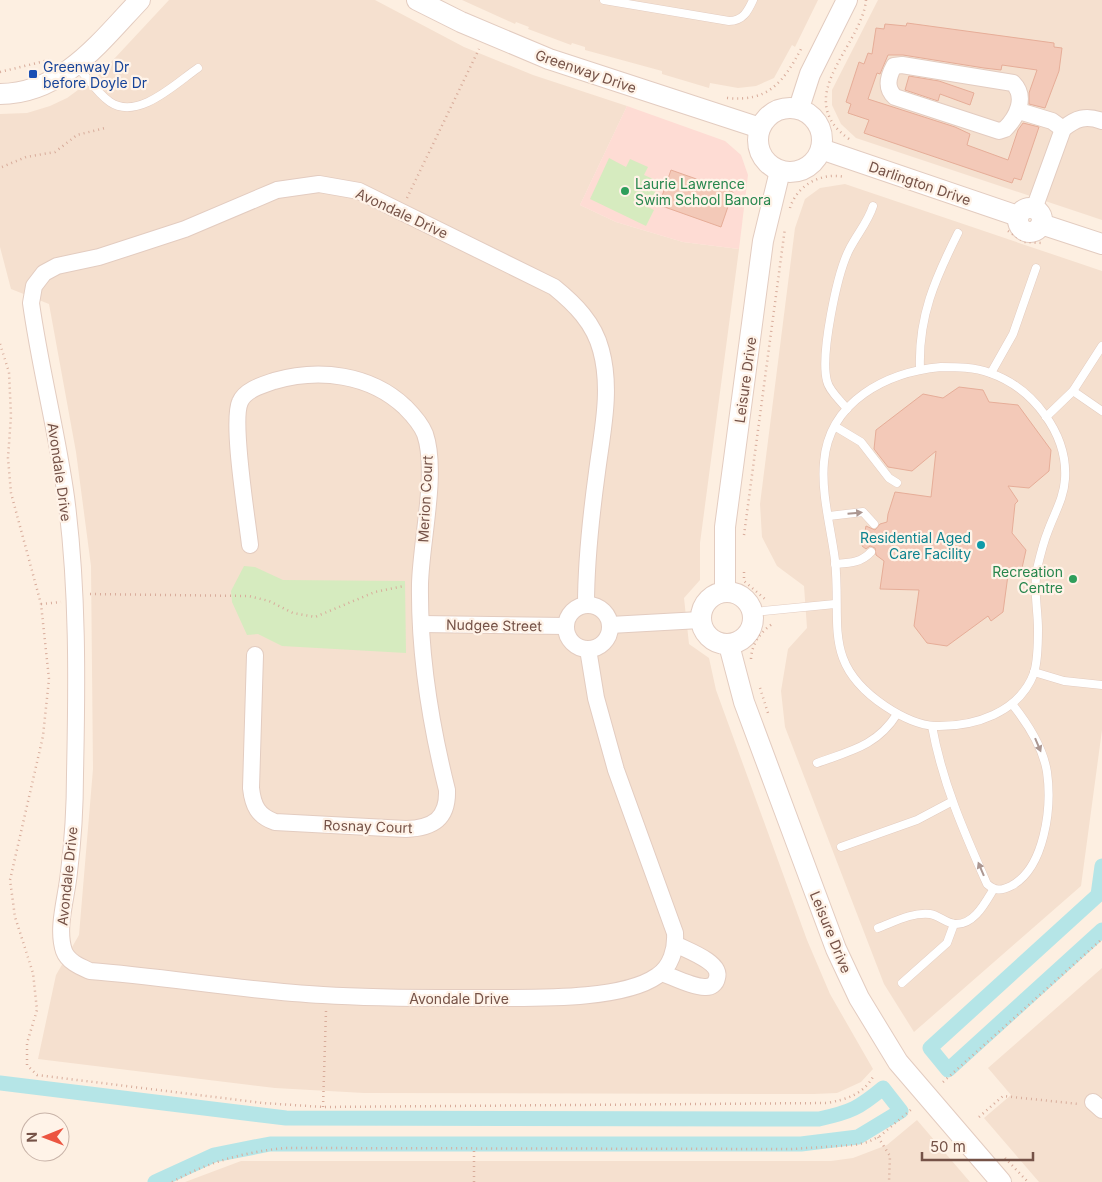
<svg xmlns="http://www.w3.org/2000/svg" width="1102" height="1182" font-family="Inter,sans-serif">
	<rect width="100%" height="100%" fill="#fdefe1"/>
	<g fill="#f5e0cf">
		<path d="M 169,0 L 375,0 L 464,47 L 533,75 L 627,106 L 580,205 L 616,222 L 683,242 L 739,249 L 700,543 L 700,580 L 684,598 L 689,644 L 709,658 L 716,690 L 807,940 L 830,994 L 873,1069 L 861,1082 L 837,1093 L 814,1094 L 364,1093 L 275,1088 L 38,1059 L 56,975 L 79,935 L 93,769 L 91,566 L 76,452 L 49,304 L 11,289 L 0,247 L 0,114 L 27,113 L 50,106 L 67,98 L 100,74 Z"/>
		<path d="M 462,0 L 818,0 L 795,47 L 792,45 L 774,78 L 756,86 L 738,88 L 710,83 L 709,88 L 662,74 L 662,71 L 585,50 L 585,47 L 572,43 L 571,45 L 528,29 L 529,27 L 516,22 L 515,24 Z"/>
		<path d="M 878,0 L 1102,0 L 1102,220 L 856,138 L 841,124 L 832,105 L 832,90 Z"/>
		<path d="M 845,184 L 1102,271 L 1102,730 L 1081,886 L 914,1032 L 884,984 L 785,727 L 781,691 L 788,649 L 807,628 L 804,586 L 777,566 L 762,537 L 760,504 L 795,228 L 805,199 L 820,188 Z"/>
		<path d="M 1102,968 L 1102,1182 L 1039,1182 L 984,1118 L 1011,1095 L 988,1068 Z"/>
		<path d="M 917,1120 L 970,1182 L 185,1182 L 241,1161 L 831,1161 L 853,1158 L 887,1145 Z"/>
	</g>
	<path fill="#fedcd4" d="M 627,106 L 725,141 L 741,155 L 748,175 L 739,249 L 683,242 L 616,222 L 580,205 Z"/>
	<g fill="#d6ebbf">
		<path d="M 609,158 L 626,167 L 630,159 L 648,167 L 644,175 L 660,182 L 648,207 L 654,210 L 646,226 L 590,199 Z"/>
		<path d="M 244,566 L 255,567 L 283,580 L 405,581 L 406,653 L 282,646 L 258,634 L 247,635 L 232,602 L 231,591 Z"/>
	</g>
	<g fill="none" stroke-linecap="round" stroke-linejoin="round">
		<g stroke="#b5e5e7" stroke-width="15">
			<path d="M 1102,866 L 1098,895 L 930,1048 L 948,1070 L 1102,930"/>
			<path d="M 0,1083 L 286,1118 L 819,1119 C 851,1112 859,1108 883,1088 L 901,1111 L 858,1137 L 801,1144 L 270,1144 L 214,1155 L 155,1182"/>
		</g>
	</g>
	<g fill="#f3c9b8" stroke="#e6ad98">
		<path d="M 907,23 L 1054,43 L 1054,47 L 1062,48 L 1059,71 L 1045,108 L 1029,104 L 1029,93 L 1037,70 L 1002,65 L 1001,70 L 984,68 L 903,55 L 888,55 L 880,74 L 877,73 L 868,99 L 955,127 L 970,134 L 967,145 L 1008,160 L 1018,130 L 1023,123 L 1039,127 L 1021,180 L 1014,178 L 1012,183 L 864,133 L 869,120 L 848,113 L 851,104 L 846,102 L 859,62 L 864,64 L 868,53 L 872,54 L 876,28 L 884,29 L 885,24 L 906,26 Z"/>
		<path d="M 909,76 L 939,81 L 974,93 L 970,105 L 940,94 L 938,101 L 905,90 Z"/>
		<path d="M 671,170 L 733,192 L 721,227 L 659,205 Z"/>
		<path d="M 959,387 L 983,390 L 989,402 L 1018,405 L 1051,450 L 1049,471 L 1029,488 L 1008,486 L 1018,501 L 1015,504 L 1012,533 L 1026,550 L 1022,568 L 1008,575 L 1003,612 L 991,621 L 988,616 L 947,646 L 927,643 L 914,626 L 919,590 L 880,589 L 884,561 L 876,555 L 875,548 L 870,546 L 866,549 L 862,546 L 866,526 L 875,530 L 880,524 L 887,522 L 888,514 L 895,492 L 931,497 L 936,451 L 912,471 L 888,467 L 874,449 L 876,430 L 923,394 L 943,398 Z"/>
	</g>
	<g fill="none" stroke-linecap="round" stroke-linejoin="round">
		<defs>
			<g id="service">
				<path d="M 604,0 L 729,21 C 743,21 748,11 753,0"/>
				<path d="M 76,65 C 87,77 97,93 110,102 C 138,121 176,83 198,68"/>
				<path d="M 941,367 C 957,367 974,367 990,373 C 1033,388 1068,434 1065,479 C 1064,498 1054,514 1048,531 C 1043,543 1040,556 1037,569 C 1033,589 1038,609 1038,629 C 1038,643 1038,660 1034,673 C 1019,713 974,727 935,726 C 917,725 900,716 885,706 C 821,663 842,624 835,560 C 831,528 821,494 824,462 C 829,401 887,372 941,367 Z"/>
				<path d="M 920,369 C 918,317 935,279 958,233"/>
				<path d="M 991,373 L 1013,334 L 1036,268"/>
				<path d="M 1073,391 L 1102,411"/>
				<path d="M 847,409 C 841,401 829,391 827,381 C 820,355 837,274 849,250 C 857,234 868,222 873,206"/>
				<path d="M 1046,417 L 1073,391 L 1102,346"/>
				<path d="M 836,427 L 861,442 L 889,478 L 897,483"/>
				<path d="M 829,516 L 863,512 L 874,524"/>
				<path d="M 835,564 C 849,563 861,563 871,552"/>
				<path d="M 753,612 L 835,604"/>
				<path d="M 1034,672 L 1064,681 L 1102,685"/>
				<path d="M 932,726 C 942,782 964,832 987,884 C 995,891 1001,891 1011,886 C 1045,868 1052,807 1047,772 C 1043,747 1028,724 1012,704"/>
				<path d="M 817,763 C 850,751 877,746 897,714"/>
				<path d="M 841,847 L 917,820 L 951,802"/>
				<path d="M 878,928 C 894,922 912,912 930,914 C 938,915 946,923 955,924 C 974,925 985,903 993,890"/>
				<path d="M 902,983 L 947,943 L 954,924"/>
			</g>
			<g id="minor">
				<path d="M 902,65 L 1013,83 C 1027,97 1017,117 1005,129 L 999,131 L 895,97 C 885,88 888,77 894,66 Z"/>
				<path d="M 1019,111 L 1052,121 L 1063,129"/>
				<path d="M 1034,209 L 1063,129 C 1076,118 1086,115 1102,121"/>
				<path d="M 250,545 C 247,518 231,422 240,402 C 245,390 262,385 274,381 C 319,368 370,374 405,407 C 412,414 421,424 425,434 C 438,472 421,541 420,584 C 419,654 430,722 447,790 C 448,819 433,828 406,829 L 275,822 C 258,816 253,806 251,788 L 255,655"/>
				<path d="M 586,605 C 586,560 591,516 597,472 C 602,432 612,390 601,350 C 594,323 575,304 554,287 L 359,191 L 319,184 L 277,190 L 185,229 L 99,257 L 57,266 L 44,273 L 34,286 L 31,303 C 40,368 57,432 66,497 C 78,589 77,682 75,774 C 75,806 73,840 69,872 C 67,896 56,928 64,951 C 68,962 81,967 90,971 C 168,977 245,991 323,995 C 384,999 444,998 505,998 C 544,998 624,999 657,976 C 671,967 676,949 675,933 L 616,770 L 596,698 L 588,649"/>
				<circle cx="588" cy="627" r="22"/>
				<path d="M 421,624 L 566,626"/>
				<path d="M 610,625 L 700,620"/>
				<path d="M 662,973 C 673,977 695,988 706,987 C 711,987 716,984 717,978 C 722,962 686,950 675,944"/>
				<path d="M 1093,1102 L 1102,1110"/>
			</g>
			<g id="tertiary">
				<path d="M 417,0 L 461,22 L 549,59 L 760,128"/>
				<path d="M 0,94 C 62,94 101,41 140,0"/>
				<circle cx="790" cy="140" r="32"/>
				<path d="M 799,108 L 810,74 L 847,0"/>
				<path d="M 821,149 L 1018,216"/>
				<circle cx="1030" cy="220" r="12"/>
				<path d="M 1041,224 L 1102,244"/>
				<path d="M 725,591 L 725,527 L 763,241 L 780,171"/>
				<circle cx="727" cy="618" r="26"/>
				<path d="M 729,645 L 744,702 L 836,949 L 859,998 L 898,1062 L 1001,1182"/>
			</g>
		</defs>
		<use href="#service" stroke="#e3ccc0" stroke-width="9"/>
		<use href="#minor" stroke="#e3ccc0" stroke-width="18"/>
		<use href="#tertiary" stroke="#e3ccc0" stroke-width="22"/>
		<g stroke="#d8ac9b" stroke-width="2.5" stroke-dasharray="1 4" stroke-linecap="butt">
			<path d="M 0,72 L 49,60"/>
			<path d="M 727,98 C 768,102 783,83 801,49"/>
			<path d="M 849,139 C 790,97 862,46 866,0"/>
			<path d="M 2,167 L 26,157 L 55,152 L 77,135 L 105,128"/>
			<path d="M 407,198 L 479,49"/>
			<path d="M 790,208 C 797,185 821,172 845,177"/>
			<path d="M 1008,231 L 1024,242 L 1042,243"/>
			<path d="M 0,344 L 9,372 L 11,416 L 8,458 L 11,493 L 41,604 L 49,679 L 43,736 L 10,880 L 15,917 L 33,973 L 37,1010 L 27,1043 L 27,1065 L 37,1075 L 263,1103 L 323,1107 L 827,1103 C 848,1099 864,1094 874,1075"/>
			<path d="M 744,535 L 785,228"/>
			<path d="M 744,572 L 744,581 L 765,599"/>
			<path d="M 90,594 L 249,596 L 269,601 L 293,613 L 315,617 L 375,592 L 404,586"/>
			<path d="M 41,604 L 61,602"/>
			<path d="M 751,659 C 752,643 760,633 772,624"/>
			<path d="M 760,688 L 768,713"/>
			<path d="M 943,1082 L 1102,939"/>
			<path d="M 323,1107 L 326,1011"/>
			<path d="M 979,1117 L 1003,1096 L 1079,1104"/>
			<path d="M 878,1137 L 890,1156 L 889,1182"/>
			<path d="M 1005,1158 L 1028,1182"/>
			<path d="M 172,1182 C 208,1162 244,1152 285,1148 L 792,1149 L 855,1145 L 868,1142 L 880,1136 L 913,1108"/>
			<path d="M 474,1182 L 474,1149"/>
		</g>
		<use href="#service" stroke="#fff" stroke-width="8"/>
		<use href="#minor" stroke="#fff" stroke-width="16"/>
		<use href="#tertiary" stroke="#fff" stroke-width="20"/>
	</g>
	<defs><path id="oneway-solid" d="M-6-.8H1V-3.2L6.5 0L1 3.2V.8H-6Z" transform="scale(1.25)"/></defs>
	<g fill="#ac9791">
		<use href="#oneway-solid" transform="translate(855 513) rotate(-5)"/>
		<use href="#oneway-solid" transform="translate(1038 745) rotate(67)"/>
		<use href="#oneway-solid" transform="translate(981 869) rotate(-113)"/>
	</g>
	<rect fill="#1a4fb4" stroke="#fff3e8" stroke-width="2" x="28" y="69" width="10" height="10" rx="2.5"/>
	<g fill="#2e9e5b" stroke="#fff3e8" stroke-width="2">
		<circle cx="625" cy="191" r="5"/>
		<circle cx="1073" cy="579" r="5"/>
	</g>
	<circle fill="#0f9aa8" stroke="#fff3e8" stroke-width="2" cx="981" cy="545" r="5"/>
	<g text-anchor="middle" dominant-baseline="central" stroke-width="4.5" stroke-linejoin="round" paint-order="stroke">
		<g font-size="14" fill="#164399" stroke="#fff3e8" text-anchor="start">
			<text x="43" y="66">Greenway Dr<tspan x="43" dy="16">before Doyle Dr</tspan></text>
		</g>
		<g font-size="14" fill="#755247" stroke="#fff3e8">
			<text transform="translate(586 71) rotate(19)">Greenway Drive</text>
			<text transform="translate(920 183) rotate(19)">Darlington Drive</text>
			<text transform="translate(402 213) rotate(25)">Avondale Drive</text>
			<text transform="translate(745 380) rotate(-82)">Leisure Drive</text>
			<text transform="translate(60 472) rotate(82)">Avondale Drive</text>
			<text transform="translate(425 499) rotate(-87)">Merion Court</text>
			<text transform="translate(494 625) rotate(1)">Nudgee Street</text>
			<text transform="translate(368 826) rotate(2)">Rosnay Court</text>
			<text transform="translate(67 876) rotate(-84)">Avondale Drive</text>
			<text transform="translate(831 932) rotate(68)">Leisure Drive</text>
			<text x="459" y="998">Avondale Drive</text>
		</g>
		<g font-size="14" fill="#27864d" stroke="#fff3e8" text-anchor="start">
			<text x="635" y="183">Laurie Lawrence<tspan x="635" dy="16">Swim School Banora</tspan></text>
			<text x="1063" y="571" text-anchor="end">Recreation<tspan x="1063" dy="16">Centre</tspan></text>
		</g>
		<g font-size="14" fill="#0d838f" stroke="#fff3e8" text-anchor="end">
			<text x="971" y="537">Residential Aged<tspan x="971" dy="16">Care Facility</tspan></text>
		</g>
	</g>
	<g transform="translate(45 1137) rotate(269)"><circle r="24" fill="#fff3e8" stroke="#c8b3a8"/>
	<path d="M0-4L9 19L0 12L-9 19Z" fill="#ec5541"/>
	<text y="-8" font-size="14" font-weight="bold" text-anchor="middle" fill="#755247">N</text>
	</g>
	<path d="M922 1152v8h111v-8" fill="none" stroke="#755247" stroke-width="2.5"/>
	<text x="930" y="1152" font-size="15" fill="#755247" stroke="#fff3e8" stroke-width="4" paint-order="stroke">50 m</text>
</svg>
